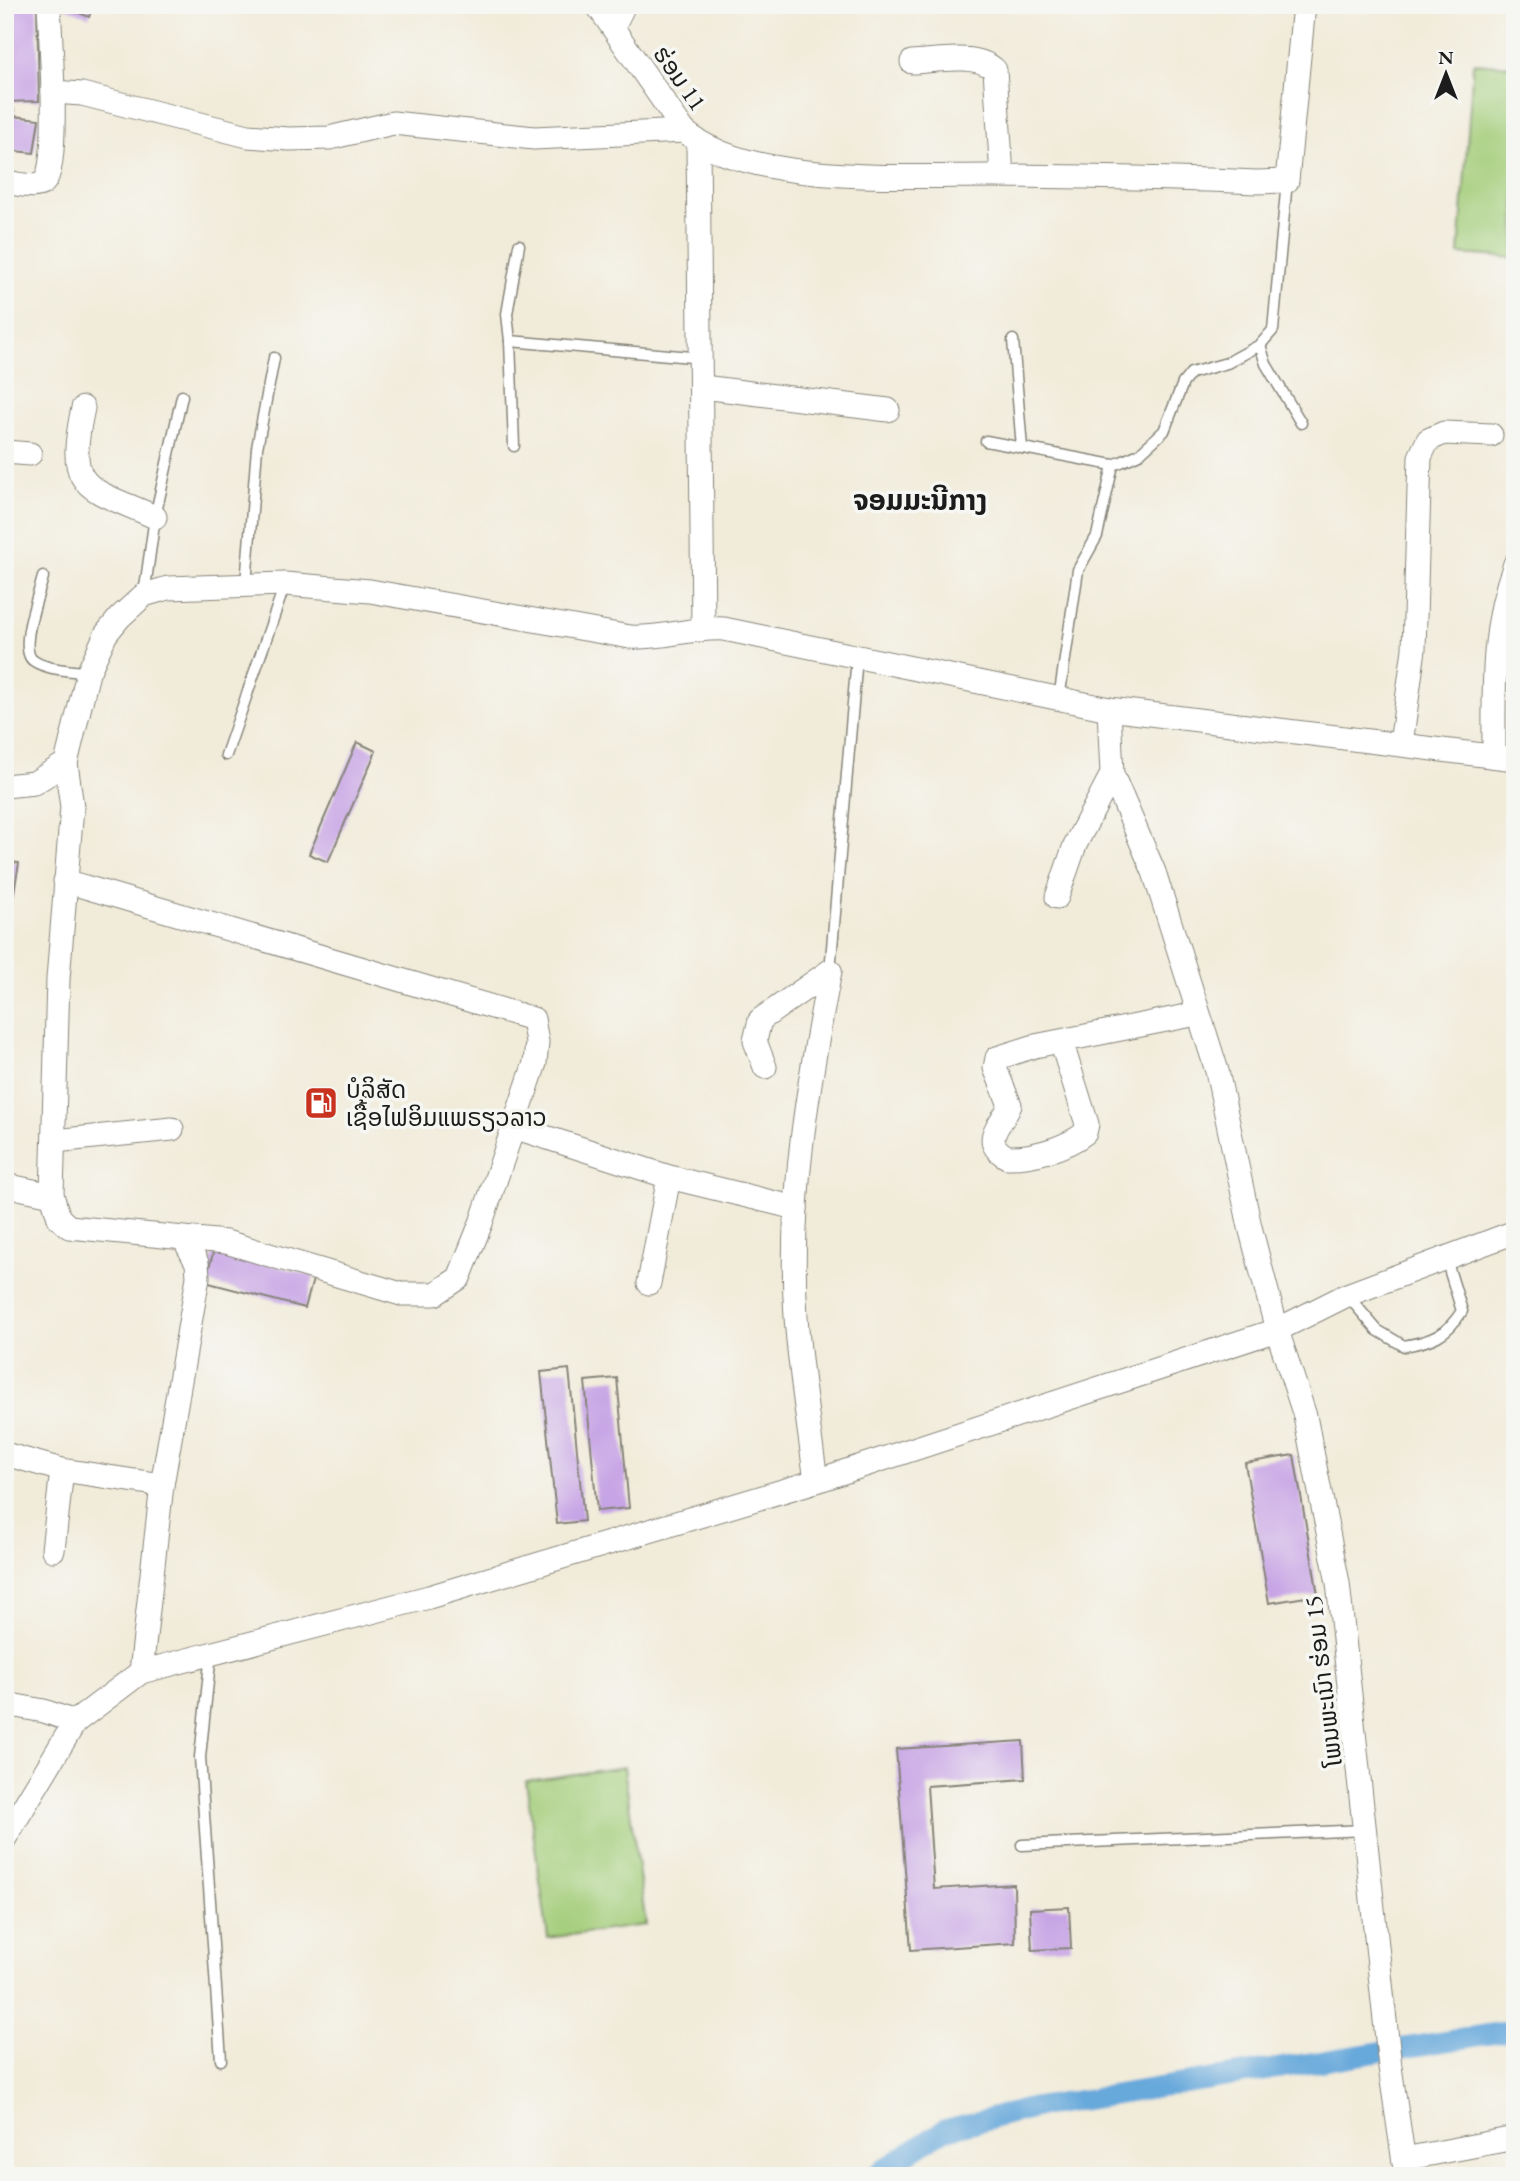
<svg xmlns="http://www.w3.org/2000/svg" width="1520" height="2181" font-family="'EB Garamond','Noto Sans Lao',serif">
	<rect width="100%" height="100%" fill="#f6f6f2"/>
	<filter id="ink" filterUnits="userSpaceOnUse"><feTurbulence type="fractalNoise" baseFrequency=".0143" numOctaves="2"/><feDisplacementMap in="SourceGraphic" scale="14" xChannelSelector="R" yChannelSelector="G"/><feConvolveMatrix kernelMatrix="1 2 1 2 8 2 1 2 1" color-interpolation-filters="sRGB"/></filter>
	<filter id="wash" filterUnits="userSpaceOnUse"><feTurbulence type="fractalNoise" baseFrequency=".00686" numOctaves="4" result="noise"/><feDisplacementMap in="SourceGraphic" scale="28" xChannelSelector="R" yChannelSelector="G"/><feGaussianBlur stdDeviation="1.57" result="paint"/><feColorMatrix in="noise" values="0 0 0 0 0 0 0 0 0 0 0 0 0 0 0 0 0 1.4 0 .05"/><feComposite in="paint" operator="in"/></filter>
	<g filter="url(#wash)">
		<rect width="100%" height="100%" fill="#f1ebd9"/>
		<g fill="#a4ce7b" stroke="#60754c" stroke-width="2">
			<path d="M 1473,63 L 1515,66 L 1515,258 L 1459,254 Z"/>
			<path d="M 624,1767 L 646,1925 L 548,1938 L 526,1781 Z"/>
		</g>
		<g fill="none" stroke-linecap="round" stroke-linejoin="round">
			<path stroke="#67a9db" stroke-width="21" d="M 874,2176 L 944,2130 L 1033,2108 L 1515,2030"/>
		</g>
		<g id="blocks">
			<g fill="#c7a4e5">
				<path d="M 5,5 L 37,5 L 39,101 L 5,102 Z"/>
				<path d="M 59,5 L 93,5 L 89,17 Z"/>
				<path d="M 5,108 L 14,109 L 14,116 L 39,119 L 34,153 L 5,150 Z"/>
				<path d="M 357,742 L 376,751 L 328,862 L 309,854 Z"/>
				<path d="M 5,861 L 19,863 L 13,898 L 5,897 Z"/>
				<path d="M 214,1250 L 314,1276 L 305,1308 L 205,1282 Z"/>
				<path d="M 569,1369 L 584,1521 L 557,1524 L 541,1372 Z"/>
				<path d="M 617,1378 L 629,1508 L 597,1511 L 585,1381 Z"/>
				<path d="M 1294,1455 L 1318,1595 L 1269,1603 L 1245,1463 Z"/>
				<path d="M 1023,1741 L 1025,1779 L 927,1786 L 934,1889 L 1014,1884 L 1015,1943 L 911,1950 L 896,1749 Z"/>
				<path d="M 1069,1907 L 1071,1948 L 1032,1950 L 1030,1909 Z"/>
			</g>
		</g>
	</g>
	<g filter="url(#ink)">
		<use href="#blocks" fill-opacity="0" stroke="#86847a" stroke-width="2"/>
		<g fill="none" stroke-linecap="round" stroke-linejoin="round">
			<defs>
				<g id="service">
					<path d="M 519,245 L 507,314 L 510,341 L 703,358"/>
					<path d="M 1013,340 L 1022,448"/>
					<path d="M 510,341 L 514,446"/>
					<path d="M 1260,345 L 1266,364 L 1301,423"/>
					<path d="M 986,441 L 1113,465 L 1121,462 L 1139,454 L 1164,431 L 1183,383 L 1191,373 L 1227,363 L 1260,345 L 1273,330 L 1287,181"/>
					<path d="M 43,577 C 39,594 17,651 34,661 C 47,670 72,670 88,673"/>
					<path d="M 246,584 L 257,448 L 274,358"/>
					<path d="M 144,595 L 155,517 L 182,396"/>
					<path d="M 1059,699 L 1078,570 L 1097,536 L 1113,465"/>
					<path d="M 226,755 L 285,584"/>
					<path d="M 830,971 L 857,657"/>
					<path d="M 1347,1295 L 1377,1330 L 1404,1346 C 1432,1341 1446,1336 1462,1311 L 1446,1259"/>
					<path d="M 211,1653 L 200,1757 L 221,2060"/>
					<path d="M 1022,1845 L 1366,1830"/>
				</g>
				<g id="minor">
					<path d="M 597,5 L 684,131 C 752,188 914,175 1000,176 C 1085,177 1171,178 1256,182 L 1287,181 L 1304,5"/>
					<path d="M 613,27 L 624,5"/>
					<path d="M 912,62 C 936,61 977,52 995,70 L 1002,176"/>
					<path d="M 53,92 L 82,94 L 248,136 L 289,139 L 329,138 L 393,123 L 534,138 L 684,131"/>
					<path d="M 698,142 L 703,628"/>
					<path d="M 5,182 C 15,183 34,189 43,183 C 61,171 50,32 49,5"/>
					<path d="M 703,387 L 888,410"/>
					<path d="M 83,408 C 65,492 86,486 155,517"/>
					<path d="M 5,452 L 30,454"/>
					<path d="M 1109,709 L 1112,774 L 1154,872 L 1217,1071 L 1250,1227 L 1277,1330 L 1305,1416 L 1338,1583 L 1390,2067 L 1406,2176"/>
					<path d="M 1401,744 L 1414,649 L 1420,457 L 1428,440 L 1444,433 L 1491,435"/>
					<path d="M 1494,756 C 1494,688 1491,629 1515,564"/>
					<path d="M 5,786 L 34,783 L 66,763"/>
					<path d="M 65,881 L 533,1019 L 537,1042 L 535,1063 L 481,1223 L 459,1278 L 435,1294 L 401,1294 L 226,1242 L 69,1227 L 59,1218 L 52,1195 L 58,979 L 72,807 L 66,763 L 88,673 L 106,634 L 120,617 L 144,595 L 168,588 L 285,584 L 370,591 L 630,637 C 662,639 692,627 724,629 L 1109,709 L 1515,759"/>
					<path d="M 1057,897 L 1075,845 L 1112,774"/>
					<path d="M 1061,1041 L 1087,1124 L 1085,1133 C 1066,1148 1032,1158 1007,1157 C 977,1140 1004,1123 1010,1105 L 995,1068 L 997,1058 L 1035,1046 L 1197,1014"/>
					<path d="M 765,1067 L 755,1041 L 760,1020 L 830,971"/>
					<path d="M 514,1127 L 669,1177 L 796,1208"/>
					<path d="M 55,1141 L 172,1129"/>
					<path d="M 5,1185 L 52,1195"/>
					<path d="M 649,1283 L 669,1177"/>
					<path d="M 5,1454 L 62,1470 L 162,1485"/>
					<path d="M 816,1481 C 809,1427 800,1372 796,1317 C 788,1200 808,1085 830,971"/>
					<path d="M 53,1550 L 62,1470"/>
					<path d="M 141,1672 L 162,1485 L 198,1277 L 197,1263 L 184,1239"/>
					<path d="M 5,1704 L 44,1711 L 75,1722"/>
					<path d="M 5,1838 L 75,1722 L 141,1672 L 429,1597 L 816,1481 L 1277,1330 L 1347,1295 L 1515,1232"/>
					<path d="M 1404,2159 L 1515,2138"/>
				</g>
			</defs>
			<use href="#service" stroke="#86847a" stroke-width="13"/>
			<use href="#minor" stroke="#86847a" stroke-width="25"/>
			<use href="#service" stroke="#fff" stroke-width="10"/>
			<use href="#minor" stroke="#fff" stroke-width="23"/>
		</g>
	</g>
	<defs>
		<symbol id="fuel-square" viewBox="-11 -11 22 22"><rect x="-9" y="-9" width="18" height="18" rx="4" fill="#c8321e" stroke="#f6f6f2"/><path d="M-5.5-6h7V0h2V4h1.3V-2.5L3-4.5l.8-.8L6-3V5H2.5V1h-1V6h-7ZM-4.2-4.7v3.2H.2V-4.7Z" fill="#fff"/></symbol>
	</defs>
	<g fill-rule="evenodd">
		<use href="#fuel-square" x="302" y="1084" width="38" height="38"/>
	</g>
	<g text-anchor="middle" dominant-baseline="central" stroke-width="7" stroke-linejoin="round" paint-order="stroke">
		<g font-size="24" fill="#1c1c1c" stroke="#f6f6f2">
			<text transform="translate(680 78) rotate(55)">ຮ່ອມ 11</text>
			<text transform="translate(1323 1681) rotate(-97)">ໂພນພະເນົາ ຮ່ອມ 15</text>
		</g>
		<g font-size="24" fill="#1c1c1c" stroke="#f6f6f2" text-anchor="start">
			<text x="346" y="1089">ບໍລິສັດ<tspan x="346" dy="28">ເຊື້ອໄຟອິມແພຣຽວລາວ</tspan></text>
		</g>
		<g font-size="28" font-weight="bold" fill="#1c1c1c" stroke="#f6f6f2">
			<text x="920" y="500">ຈອມມະນີກາງ</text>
		</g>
	</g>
	<rect width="1520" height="2181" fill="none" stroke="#f6f6f2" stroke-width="28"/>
	<g transform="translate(1446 74)" stroke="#f6f6f2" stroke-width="5" paint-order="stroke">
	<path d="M0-5L12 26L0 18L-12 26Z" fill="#1c1c1c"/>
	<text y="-10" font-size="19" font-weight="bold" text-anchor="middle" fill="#1c1c1c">N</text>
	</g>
</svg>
